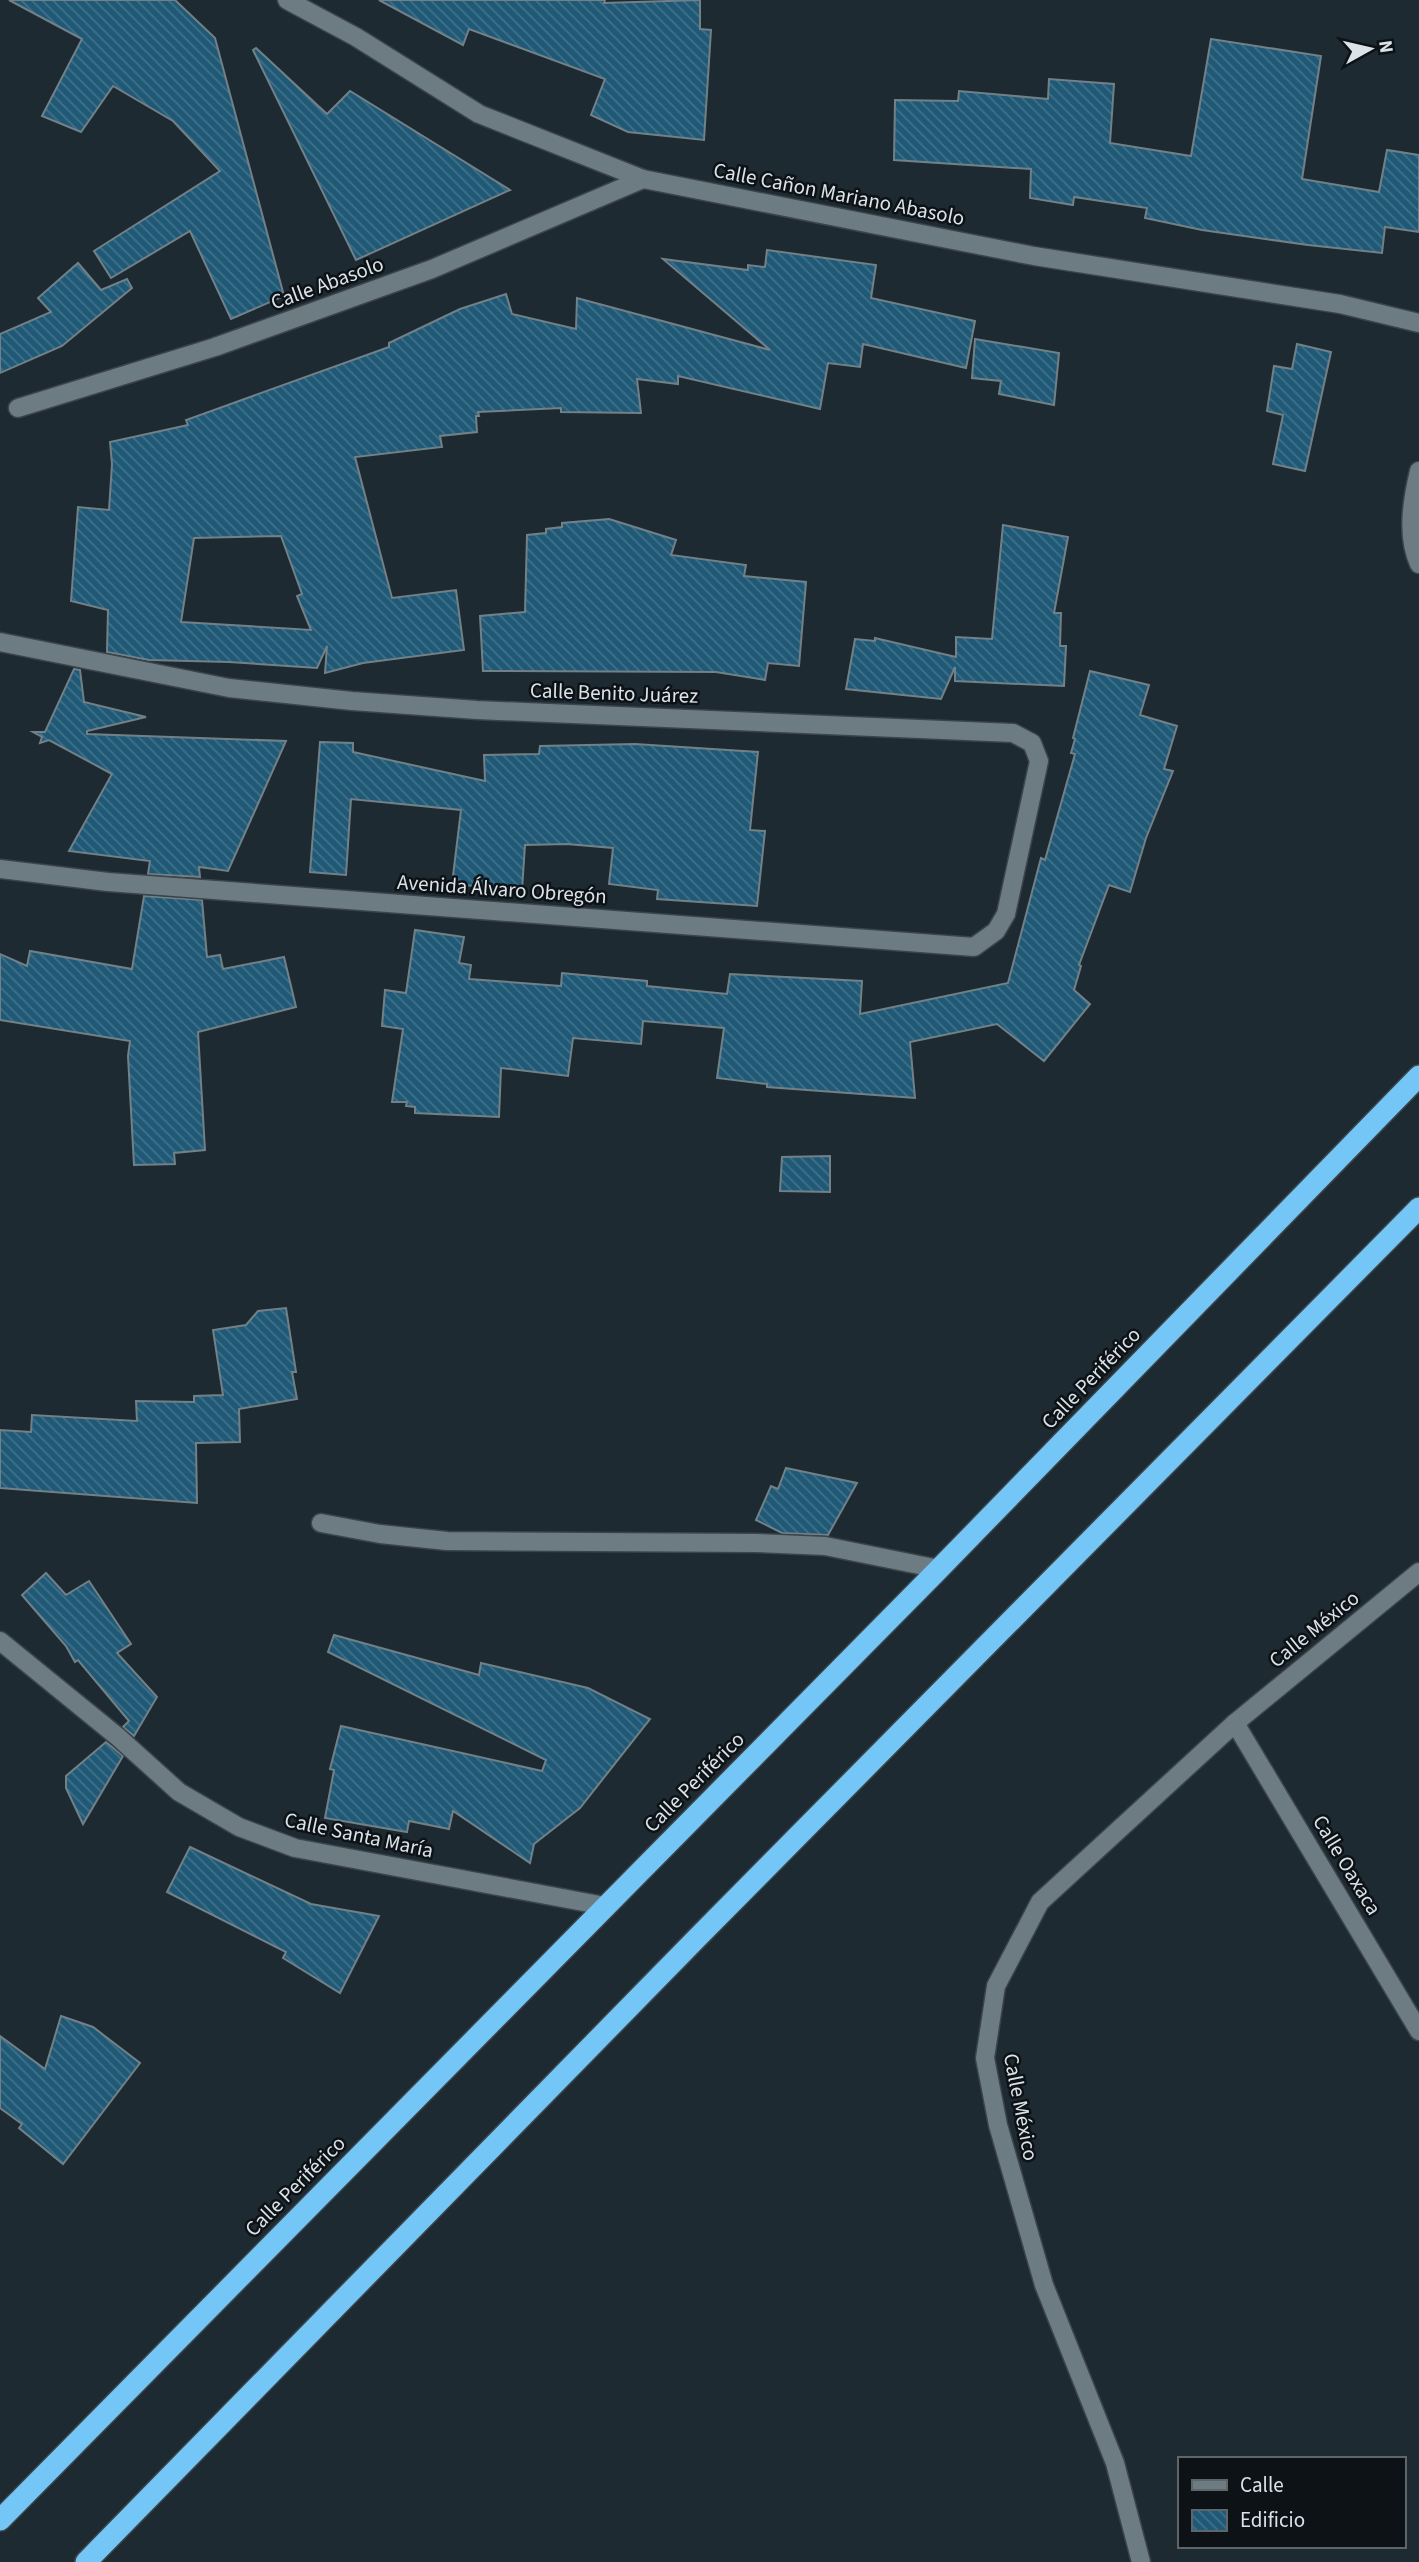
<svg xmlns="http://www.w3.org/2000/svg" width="1419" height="2562" font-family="'Source Sans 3',sans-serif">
	<defs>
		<pattern id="building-back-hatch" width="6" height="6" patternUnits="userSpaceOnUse" patternTransform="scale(1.75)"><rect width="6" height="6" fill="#205976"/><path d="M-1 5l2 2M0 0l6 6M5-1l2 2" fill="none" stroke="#40718a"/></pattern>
	</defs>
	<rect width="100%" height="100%" fill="#1e2a31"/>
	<g fill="url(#building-back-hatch)" stroke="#728088" stroke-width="2" fill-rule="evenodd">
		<path d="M 9,0 L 175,0 L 215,38 L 284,296 L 231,319 L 190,231 L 111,278 L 94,251 L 220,171 L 173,121 L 113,86 L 81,132 L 42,116 L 82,39 Z"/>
		<path d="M 379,0 L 605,0 L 604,3 L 700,0 L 700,29 L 711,30 L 704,140 L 628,132 L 591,115 L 605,79 L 469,29 L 463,45 Z"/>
		<path d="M 1211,39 L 1321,56 L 1302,179 L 1379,192 L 1387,150 L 1419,155 L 1419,232 L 1385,227 L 1382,253 L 1308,245 L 1202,230 L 1145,218 L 1147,208 L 1074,197 L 1073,205 L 1030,198 L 1031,169 L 894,160 L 895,100 L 958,101 L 959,91 L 1048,99 L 1049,79 L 1114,84 L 1110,143 L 1191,156 Z"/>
		<path d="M 256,48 L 327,114 L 350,91 L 510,190 L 356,260 L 253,50 Z"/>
		<path d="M 767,250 L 876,265 L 871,298 L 975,321 L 966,368 L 863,344 L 860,367 L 828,363 L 820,409 L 678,376 L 678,384 L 637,379 L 641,413 L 561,412 L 561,408 L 478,412 L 479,416 L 476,416 L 477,432 L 440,436 L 442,447 L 355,457 L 392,598 L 456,590 L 464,650 L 363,663 L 325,673 L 327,646 L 317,668 L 229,662 L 149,660 L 107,652 L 108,610 L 71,601 L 78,507 L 109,510 L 112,464 L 110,442 L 188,425 L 186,420 L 389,347 L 389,343 L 460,309 L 506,294 L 512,314 L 576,329 L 577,298 L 770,350 L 663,259 L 748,270 L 748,265 L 765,267 ZM 281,536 L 302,594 L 297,596 L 311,630 L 181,622 L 194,538 Z"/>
		<path d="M 78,263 L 101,290 L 127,279 L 132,288 L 62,346 L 0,373 L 0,334 L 51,312 L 38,298 Z"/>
		<path d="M 975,339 L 1059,353 L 1054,405 L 999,394 L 1001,381 L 972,378 Z"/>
		<path d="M 1297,344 L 1331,352 L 1305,471 L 1273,464 L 1283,415 L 1267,411 L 1274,366 L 1292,369 Z"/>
		<path d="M 609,519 L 676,540 L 671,555 L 746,565 L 744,576 L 806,582 L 799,666 L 768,663 L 765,680 L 716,672 L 483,671 L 480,616 L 525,612 L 527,535 L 546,533 L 546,529 L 562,527 L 562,523 Z"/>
		<path d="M 1003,525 L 1068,537 L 1054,613 L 1061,613 L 1060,646 L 1066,646 L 1064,686 L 955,681 L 955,667 L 941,699 L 846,689 L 855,639 L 875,641 L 875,638 L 956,657 L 956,637 L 992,639 Z"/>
		<path d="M 74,669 L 80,670 L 84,702 L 146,717 L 87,731 L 87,734 L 286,741 L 228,871 L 199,867 L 200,877 L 148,874 L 150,861 L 69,851 L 112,774 L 49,740 L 40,743 L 42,737 L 33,732 L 45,732 Z"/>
		<path d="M 1090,671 L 1149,685 L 1140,715 L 1177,726 L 1164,769 L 1173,771 L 1146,838 L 1130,892 L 1109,885 L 1079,965 L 1081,966 L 1074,990 L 1090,1004 L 1044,1061 L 997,1024 L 910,1042 L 915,1098 L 767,1087 L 767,1084 L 717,1078 L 724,1028 L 643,1021 L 641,1044 L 573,1038 L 568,1076 L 501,1068 L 499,1117 L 415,1113 L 415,1107 L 406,1106 L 407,1102 L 392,1102 L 403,1029 L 382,1026 L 385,990 L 406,993 L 415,930 L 464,937 L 459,963 L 471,965 L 469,979 L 561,986 L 562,973 L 647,981 L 647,986 L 727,994 L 730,974 L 862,981 L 860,1014 L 1008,983 L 1041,858 L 1045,860 L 1075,754 L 1071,753 L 1075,739 L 1073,738 Z"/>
		<path d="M 320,742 L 353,743 L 353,752 L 485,781 L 484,755 L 539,754 L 540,746 L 635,744 L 758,752 L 750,830 L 765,831 L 757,906 L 657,899 L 658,890 L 609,884 L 613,848 L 567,844 L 525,845 L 522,890 L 452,884 L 461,810 L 351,799 L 346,875 L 310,872 Z"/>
		<path d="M 144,896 L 202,900 L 207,957 L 220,955 L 223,969 L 284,957 L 296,1007 L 198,1032 L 205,1150 L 174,1153 L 175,1164 L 134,1165 L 128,1056 L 130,1041 L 0,1020 L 0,954 L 27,966 L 30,951 L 132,969 Z"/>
		<path d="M 830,1156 L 830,1192 L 780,1191 L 782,1157 Z"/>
		<path d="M 286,1308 L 296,1372 L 292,1372 L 297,1399 L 239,1409 L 240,1442 L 196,1443 L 197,1503 L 0,1488 L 0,1430 L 31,1432 L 32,1415 L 137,1421 L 136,1401 L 194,1402 L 194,1396 L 223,1395 L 213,1330 L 246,1325 L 258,1311 Z"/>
		<path d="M 786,1468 L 857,1483 L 828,1535 L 782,1533 L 756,1520 L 771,1486 L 778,1489 Z"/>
		<path d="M 46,1573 L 66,1595 L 89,1581 L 131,1644 L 117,1653 L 157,1697 L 134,1736 L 123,1727 L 129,1721 L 78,1660 L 75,1662 L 66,1646 L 22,1595 Z"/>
		<path d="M 334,1635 L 479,1675 L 481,1663 L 588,1688 L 650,1719 L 580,1808 L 534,1844 L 530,1863 L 453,1811 L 449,1829 L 409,1821 L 407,1832 L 325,1818 L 334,1770 L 330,1769 L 341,1726 L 542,1771 L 546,1760 L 328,1652 Z"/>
		<path d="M 106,1742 L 123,1756 L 83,1824 L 66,1788 L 66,1776 Z"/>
		<path d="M 190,1847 L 311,1904 L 379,1916 L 340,1993 L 283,1958 L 286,1952 L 167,1892 Z"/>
		<path d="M 61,2016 L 93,2027 L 140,2063 L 63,2164 L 19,2128 L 22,2124 L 0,2108 L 0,2036 L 45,2069 Z"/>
	</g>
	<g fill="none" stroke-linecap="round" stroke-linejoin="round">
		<defs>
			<g id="lane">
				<path d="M 1419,471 C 1412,500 1406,536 1419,564"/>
				<path d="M 321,1523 L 380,1534 L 447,1541 L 756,1543 L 825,1546 L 939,1569"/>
			</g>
			<g id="street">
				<path d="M 287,0 L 356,37 L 479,114 L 643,179 L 1034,256 L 1340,304 L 1419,323"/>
				<path d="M 18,408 L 215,347 L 432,269 L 643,179"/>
				<path d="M 0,642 L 229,688 L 352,701 L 477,710 L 1013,733 L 1032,743 L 1039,761 L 1006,914 L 996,931 L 974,947 L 108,882 L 0,869"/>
				<path d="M 0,1641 L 118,1737 L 179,1792 L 239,1827 L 295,1848 L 605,1906"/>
				<path d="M 1235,1723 L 1419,2031"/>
				<path d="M 1141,2562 L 1115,2463 L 1044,2285 L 998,2125 L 985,2058 L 996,1986 L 1040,1902 L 1235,1723 L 1419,1572"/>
			</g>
			<g id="highway">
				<path d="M 0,2520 L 939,1569 L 1419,1076"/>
				<path d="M 86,2562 L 696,1939 L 1419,1208"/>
			</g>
		</defs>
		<use href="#lane" stroke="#3b444a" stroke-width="21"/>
		<use href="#street" stroke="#3b444a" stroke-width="21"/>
		<use href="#highway" stroke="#3b444a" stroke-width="24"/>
		<use href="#lane" stroke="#6d7b83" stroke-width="18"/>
		<use href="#street" stroke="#6d7b83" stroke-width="18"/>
		<use href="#highway" stroke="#73c6f5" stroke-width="21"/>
	</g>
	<g text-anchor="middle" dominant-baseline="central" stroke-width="5" stroke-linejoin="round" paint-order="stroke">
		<g font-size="21" fill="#dce3e8" stroke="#0c1215">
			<text transform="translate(839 194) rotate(11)">Calle Cañon Mariano Abasolo</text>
			<text transform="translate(327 283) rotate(-20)">Calle Abasolo</text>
			<text transform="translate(614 693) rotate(2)">Calle Benito Juárez</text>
			<text transform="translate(502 889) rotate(4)">Avenida Álvaro Obregón</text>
			<text transform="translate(1091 1378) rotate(-46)">Calle Periférico</text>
			<text transform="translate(1314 1629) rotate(-39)">Calle México</text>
			<text transform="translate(694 1782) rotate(-45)">Calle Periférico</text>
			<text transform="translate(359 1835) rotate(12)">Calle Santa María</text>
			<text transform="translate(1347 1865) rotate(59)">Calle Oaxaca</text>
			<text transform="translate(1021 2107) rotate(79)">Calle México</text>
			<text transform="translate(295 2186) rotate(-45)">Calle Periférico</text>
		</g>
	</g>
	<rect x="1178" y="2457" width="228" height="91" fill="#0c1215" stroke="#5f6669" stroke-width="2"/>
	<rect x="1192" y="2480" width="35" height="10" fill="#6d7b83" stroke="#5f6669" stroke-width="2"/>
	<text x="1240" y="2492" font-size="21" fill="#dce3e8">Calle</text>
	<rect x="1192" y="2510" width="35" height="21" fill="url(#building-back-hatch)" stroke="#5f6669" stroke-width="2"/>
	<text x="1240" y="2527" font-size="21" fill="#dce3e8">Edificio</text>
	<g transform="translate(1370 49) rotate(82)" stroke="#0c1215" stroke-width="5" paint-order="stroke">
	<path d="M0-5L12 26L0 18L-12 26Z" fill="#dce3e8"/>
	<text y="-10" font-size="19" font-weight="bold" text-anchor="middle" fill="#dce3e8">N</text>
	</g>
</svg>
